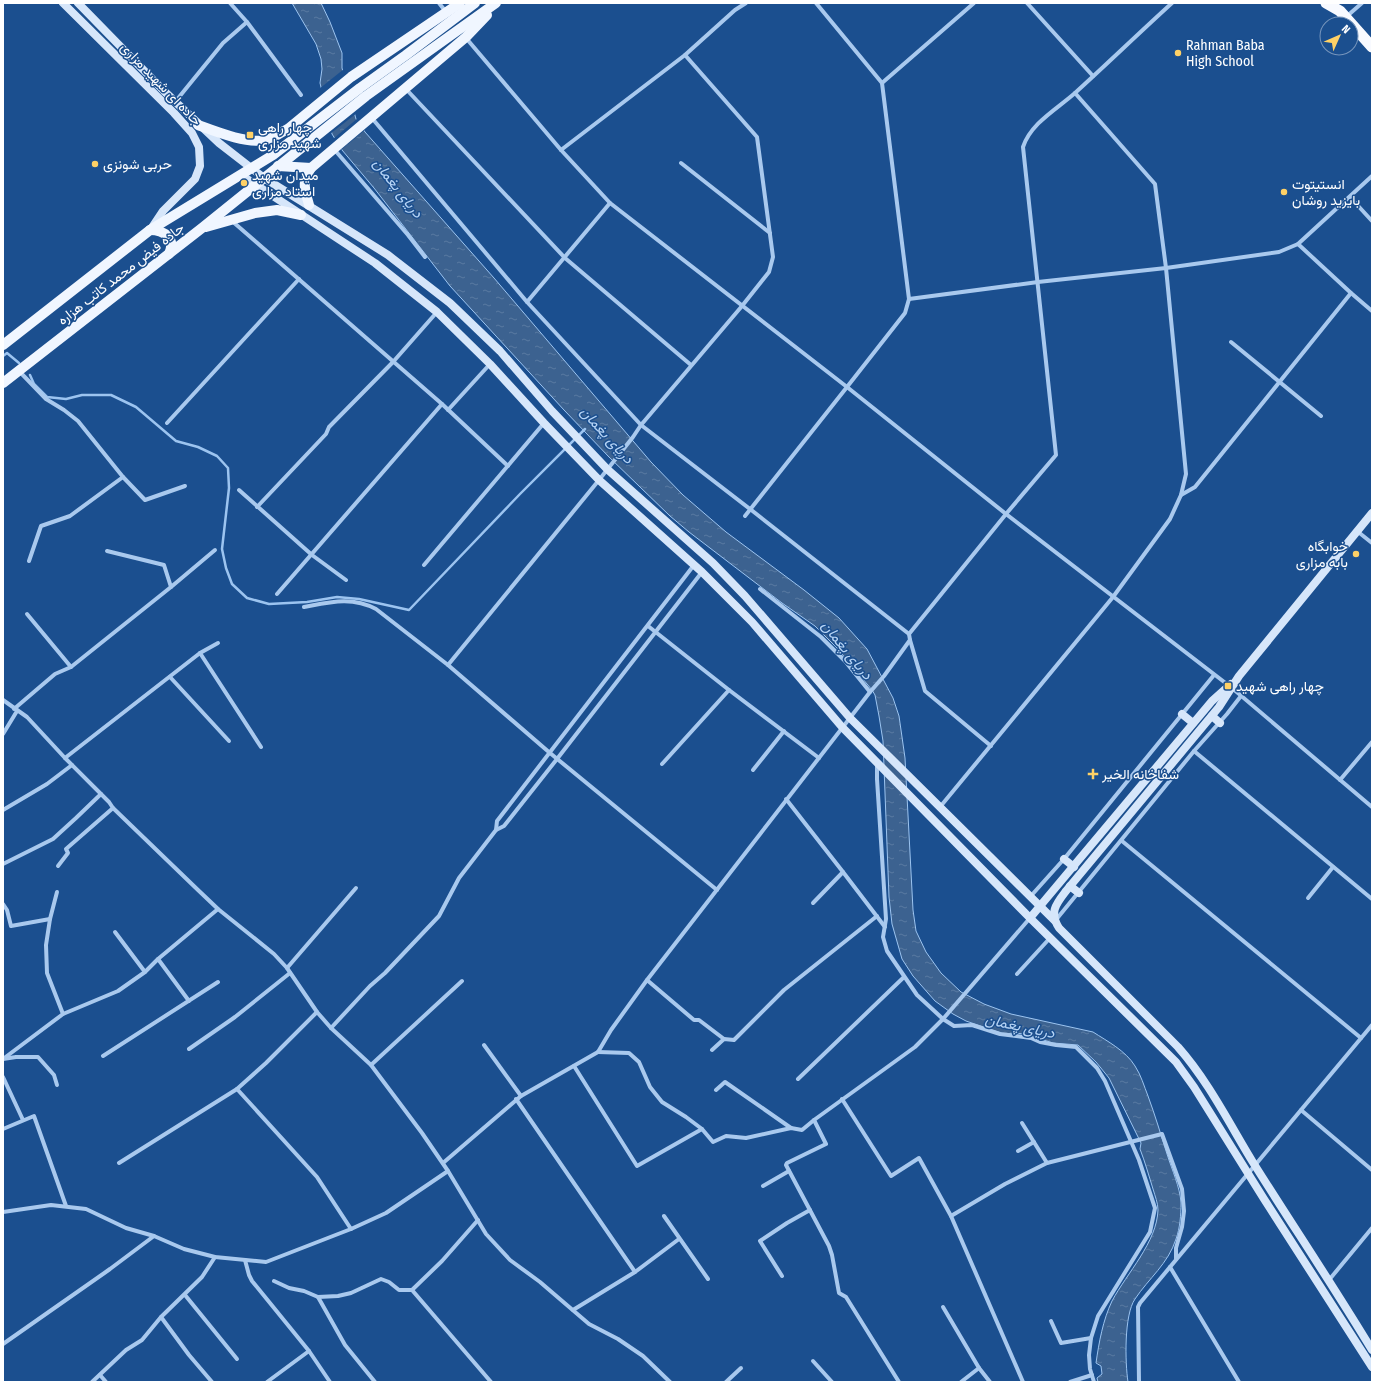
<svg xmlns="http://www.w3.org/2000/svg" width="1375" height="1385" font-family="'Fira Sans Condensed',Vazirmatn,sans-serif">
	<defs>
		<pattern id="water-ripples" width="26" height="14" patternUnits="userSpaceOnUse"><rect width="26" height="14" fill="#3c6290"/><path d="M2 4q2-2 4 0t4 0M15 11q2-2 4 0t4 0" fill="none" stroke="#597aa1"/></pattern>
	</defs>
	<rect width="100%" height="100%" fill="#1b4f8f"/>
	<path fill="url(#water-ripples)" stroke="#9cc4f0" d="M 292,3 L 321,3 L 330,22 L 342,53 L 342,68 L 356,119 L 365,132 L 494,278 L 651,462 L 683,495 L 726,532 L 804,590 L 839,618 L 867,649 L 893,698 L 899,716 L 905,758 L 913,910 L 916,931 L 926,952 L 941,973 L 961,992 L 984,1004 L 1011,1014 L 1093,1032 C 1107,1041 1126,1051 1135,1066 C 1141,1075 1144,1086 1148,1096 C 1155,1115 1161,1135 1167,1154 C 1172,1170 1180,1187 1181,1203 C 1181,1215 1180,1228 1176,1239 C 1168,1264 1149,1278 1135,1299 C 1124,1315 1125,1362 1128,1382 L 1098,1382 L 1097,1378 L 1102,1374 L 1101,1366 L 1096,1363 C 1099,1342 1103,1320 1112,1301 C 1127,1273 1157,1242 1158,1210 C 1158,1203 1155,1196 1153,1189 C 1149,1176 1145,1162 1140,1149 L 1141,1143 L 1109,1078 L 1096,1062 L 1078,1045 L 1053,1043 L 1025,1034 L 1014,1033 L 1004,1034 L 966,1021 L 953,1014 L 935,1001 L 913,976 L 902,959 L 892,924 L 889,897 L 883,741 L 879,716 L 875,695 L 872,690 L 837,648 L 815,626 L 782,603 L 689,532 L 670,516 L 609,457 L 564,410 L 450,286 L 374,188 L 342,150 L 332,134 L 320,83 L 322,69 L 321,59 L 316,44 Z"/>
	<g fill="#1b4f8f">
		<path d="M 344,69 L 357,113 L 330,134 L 319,89 Z"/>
		<path d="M 358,118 L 366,129 L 341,150 L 333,139 Z"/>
	</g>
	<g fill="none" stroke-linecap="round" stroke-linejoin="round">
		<g stroke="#9cc4f0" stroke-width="2.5">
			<path d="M 3,356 L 7,353 L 19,363"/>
			<path d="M 30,375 L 34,384 L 47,397 L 66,399 L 82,395 L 111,395 L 136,407 L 176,441 L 198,447 L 217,456 L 228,468 L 229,488 L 222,549 L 226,568 L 232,584 L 247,598 L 269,604 L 307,602 L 337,597 L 359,599 L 409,610 L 520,494 L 585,429"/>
		</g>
		<g stroke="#a9c9ee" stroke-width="4">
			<path d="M 230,3 L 247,22 L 301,95"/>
			<path d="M 439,3 L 446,12"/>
			<path d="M 1027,3 L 1093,76"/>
			<path d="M 1346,17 L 1362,3"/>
			<path d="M 466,38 L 561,150 L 610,203 L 847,387 L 1006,514 L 1232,688 L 1372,807"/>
			<path d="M 882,83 L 974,3"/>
			<path d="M 405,88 L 565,258 L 691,365"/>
			<path d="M 175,102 L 223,43 L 247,22"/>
			<path d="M 371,117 L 527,302 L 641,425 L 750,509 L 909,634"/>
			<path d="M 333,148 L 408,235 L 425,257"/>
			<path d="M 561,150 L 685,55 L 735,10 L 746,3"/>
			<path d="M 681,163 L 770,233"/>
			<path d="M 1350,197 L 1372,221"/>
			<path d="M 232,221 L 442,404 L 508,466"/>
			<path d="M 1298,244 L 1351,293 L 1372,311"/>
			<path d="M 909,299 L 1038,282 L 1166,268 L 1279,252 L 1298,244 L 1372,176"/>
			<path d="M 527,302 L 610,203"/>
			<path d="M 1231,342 L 1321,416"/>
			<path d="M 19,371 L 46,399 L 64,410 L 78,421 L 123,477 L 145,500 L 185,486"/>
			<path d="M 448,410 L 490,364"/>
			<path d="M 167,423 L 299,279"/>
			<path d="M 239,490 L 312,555 L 346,580"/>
			<path d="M 1181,495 L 1195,487 L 1351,293"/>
			<path d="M 257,507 L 326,434 L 329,427 L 393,362 L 437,312"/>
			<path d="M 745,516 L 847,387 L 905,313 L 909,299 L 882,83 L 816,3"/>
			<path d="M 1357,531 L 1372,543"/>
			<path d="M 107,551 L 164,565 L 171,587"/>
			<path d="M 29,561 L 41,526 L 70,516 L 123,477"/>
			<path d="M 424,565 L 544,423"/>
			<path d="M 760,589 L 821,637 L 845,661 L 870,692"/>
			<path d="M 277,594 L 442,404"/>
			<path d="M 304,607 C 330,602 352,596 376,609 L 448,665 L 550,753 L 717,890"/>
			<path d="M 27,614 L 71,667"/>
			<path d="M 648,626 L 729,690 L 819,758"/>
			<path d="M 910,640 L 925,691 L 991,746"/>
			<path d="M 200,653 L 261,747"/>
			<path d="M 448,665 L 599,480 L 633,437 L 641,425 L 742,306 L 769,272 L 773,257 L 757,137 L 685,55"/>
			<path d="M 170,677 L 229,741"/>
			<path d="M 3,700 L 27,717 L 65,758 L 109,802 L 113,808 L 198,890 L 218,909 L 274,954 L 287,968 L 317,1012 L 331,1028 L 371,1065 L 422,1133 L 448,1171 L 486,1234 L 510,1260 L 540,1282 L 589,1324 L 618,1339 L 643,1356 L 670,1382"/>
			<path d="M 14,709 L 55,674 L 71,667 L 171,587 L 215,550"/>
			<path d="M 3,734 L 17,711"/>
			<path d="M 1194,751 L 1372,899"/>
			<path d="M 65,758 L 200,653 L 218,643"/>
			<path d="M 877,763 L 877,779 L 886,919 L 883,937 L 887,951 L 917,995 L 943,1019 L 954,1026 L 972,1025 L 1000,1034 L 1031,1038 L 1040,1042 L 1056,1045 L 1076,1047 L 1097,1068 L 1105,1081 L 1139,1160 L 1155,1208 L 1150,1232 L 1098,1316 L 1091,1338 L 1089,1355 L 1090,1369 L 1094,1382"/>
			<path d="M 662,764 L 729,690"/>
			<path d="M 753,770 L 784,731"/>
			<path d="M 1340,780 L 1372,742"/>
			<path d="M 786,799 L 843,872 L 885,927"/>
			<path d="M 940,807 L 1113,597 L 1170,519 L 1181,495 L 1186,474 L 1166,268 L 1155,184 L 1075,93"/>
			<path d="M 3,810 L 47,784 L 72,765"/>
			<path d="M 496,830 L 497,821 L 694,565"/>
			<path d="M 1122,841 L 1361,1038"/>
			<path d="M 3,864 L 53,839 L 76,818 L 101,794"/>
			<path d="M 58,866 L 68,853 L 66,849 L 113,808"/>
			<path d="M 57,892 L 50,919 L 46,945 L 47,973 L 63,1014"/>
			<path d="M 1030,897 L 1064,859 L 1214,675"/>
			<path d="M 1308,898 L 1333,867"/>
			<path d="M 813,903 L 843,872"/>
			<path d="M 3,904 L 7,910 L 11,926 L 50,919"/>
			<path d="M 1055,921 L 1194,751 L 1227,714 L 1241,696"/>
			<path d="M 115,932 L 145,972"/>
			<path d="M 158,959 L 189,1001"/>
			<path d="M 287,968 L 356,888"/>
			<path d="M 1017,974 L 1050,938"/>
			<path d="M 647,980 L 694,1020 L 699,1020 L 724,1039"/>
			<path d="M 331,1028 L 370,986 L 385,973 L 439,916 L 459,878 L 496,830 L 504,826 L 557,759 L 702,572"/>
			<path d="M 484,1045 L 521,1096"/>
			<path d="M 189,1049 L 235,1017 L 290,973"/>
			<path d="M 712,1050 L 724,1039 L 734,1040 L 784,990 L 877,916"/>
			<path d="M 598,1052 L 629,1053 L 639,1062 L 650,1087 L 662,1102 L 686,1117 L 702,1129 L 713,1142 L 726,1136 L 746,1138 L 791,1128 L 802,1130 L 814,1120 L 915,1047 L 943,1019 L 1030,918"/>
			<path d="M 103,1056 L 218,982"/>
			<path d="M 3,1059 L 63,1014 L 118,991 L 145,972 L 158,959 L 218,909"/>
			<path d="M 3,1059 L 16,1057 L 38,1057 L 54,1075 L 57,1085"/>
			<path d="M 371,1065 L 462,981"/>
			<path d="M 574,1066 L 637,1166 L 702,1129"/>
			<path d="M 3,1077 L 23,1120"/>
			<path d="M 798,1079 L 904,977"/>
			<path d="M 237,1089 L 317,1177 L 351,1229"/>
			<path d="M 716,1090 L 725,1082 L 791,1128"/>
			<path d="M 516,1099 L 635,1272"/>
			<path d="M 842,1099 L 891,1176 L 919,1158 L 951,1216 L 1023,1382"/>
			<path d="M 1301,1110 L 1372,1170"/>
			<path d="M 814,1120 L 826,1144 L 787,1163 L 786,1165 L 829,1246 L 832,1255 L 839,1293 L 846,1297 L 899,1382"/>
			<path d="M 1022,1123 L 1047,1163"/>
			<path d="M 3,1129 L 34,1116 L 66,1206"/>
			<path d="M 1018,1151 L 1034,1142"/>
			<path d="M 119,1163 L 237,1089 L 266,1063 L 317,1012"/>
			<path d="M 443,1163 L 521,1096 L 598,1052 L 611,1030 L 647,980 L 870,692 L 884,676 L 910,640 L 909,634 L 1006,514 L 1056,455 L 1023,147 C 1031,123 1057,109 1075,93 C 1108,63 1139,33 1172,3"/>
			<path d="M 763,1186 L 789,1171"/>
			<path d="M 3,1212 L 51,1205 L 86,1209 L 126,1228 L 154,1236 L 184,1249 L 215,1257 L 266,1262 L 351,1229 L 386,1213 L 448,1171"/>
			<path d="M 664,1216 L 708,1279"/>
			<path d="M 951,1216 L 1005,1184 L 1047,1163 L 1162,1134 L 1182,1189 L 1184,1211 L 1182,1227 L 1176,1248 L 1176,1259"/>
			<path d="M 245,1260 L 249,1275 L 252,1281 L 309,1351 L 330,1382"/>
			<path d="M 1170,1267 L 1239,1382"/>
			<path d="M 782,1276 L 760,1241 L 787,1223 L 810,1210"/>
			<path d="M 1329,1280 L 1372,1228"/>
			<path d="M 274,1281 L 289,1288 L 304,1291 L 318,1297 L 338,1296 L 351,1293 L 381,1279 L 389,1282 L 399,1290 L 412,1290 L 442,1261 L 478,1220"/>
			<path d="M 412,1290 L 491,1382"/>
			<path d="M 185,1295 L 237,1359"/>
			<path d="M 318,1297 L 345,1345 L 375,1382"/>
			<path d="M 943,1307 L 979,1368 L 990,1382"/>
			<path d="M 573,1310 L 635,1272 L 679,1239"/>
			<path d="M 161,1317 L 189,1355 L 212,1382"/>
			<path d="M 1051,1321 L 1061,1343 L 1091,1338"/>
			<path d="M 3,1344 L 110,1269 L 154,1236"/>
			<path d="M 813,1361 L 832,1382"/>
			<path d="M 100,1375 L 106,1382"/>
			<path d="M 92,1382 L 126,1350 L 142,1340 L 161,1317 L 202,1277 L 215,1257"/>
			<path d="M 267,1382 L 309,1351"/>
			<path d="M 726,1382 L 741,1368"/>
			<path d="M 961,1382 L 979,1368"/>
			<path d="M 1070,1382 L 1092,1375"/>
			<path d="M 1139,1382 L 1138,1307 L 1140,1303 L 1372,1025"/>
		</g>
		<g stroke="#d6e6fa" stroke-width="8">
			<path d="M 63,3 L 174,113 L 192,133 L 199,147 L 200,166 L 195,179 L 163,211 L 151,229"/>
			<path d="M 78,3 L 164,91 L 219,143 L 264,178 L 388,255 L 450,303 L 500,351 L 552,411 L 607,469 L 713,563 L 745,596 L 850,718 L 1055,921"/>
			<path d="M 241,175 L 375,263 L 437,312 L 490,364 L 544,423 L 599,480 L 702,572 L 752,622 L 842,727 L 1030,918 L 1176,1062 L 1194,1087 L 1264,1199 L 1372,1367"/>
			<path d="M 1372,513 L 1239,676 L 1219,707 L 1066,891 C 1056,904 1049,912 1059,928 L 1178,1047 C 1209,1082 1230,1125 1254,1164 C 1293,1226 1334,1287 1372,1350"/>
			<path d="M 1182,714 L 1193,723"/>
			<path d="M 1212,716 L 1220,723"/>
			<path d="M 1064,859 L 1074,867"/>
			<path d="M 1070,886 L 1079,893"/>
			<path d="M 1030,918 L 1212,701 L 1231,684"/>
		</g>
		<g stroke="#f0f6ff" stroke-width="10">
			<path d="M 198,125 C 217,132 247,144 266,140 C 274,138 282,132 289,128 L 351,77 L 460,3"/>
			<path d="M 278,166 L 311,168"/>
			<path d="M 309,205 C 305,189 301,183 311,168 L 466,37 L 487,15"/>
			<path d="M 206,227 L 255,213 L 277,210 L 301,215"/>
			<path d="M 150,230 C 165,230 176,239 169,254"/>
			<path d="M 3,345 L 150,230 L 273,155 L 360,88 L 406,55 L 475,3"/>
			<path d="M 3,383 L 202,228 L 366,96 L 496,3"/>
		</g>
		<path stroke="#f8faff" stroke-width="11" d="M 1326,3 L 1340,11 L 1372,47"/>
	</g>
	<g fill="#ffd166" stroke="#1b4f8f" stroke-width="1.5">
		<circle cx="1178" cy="53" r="4"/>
		<rect x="246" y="131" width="8" height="8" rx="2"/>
		<circle cx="95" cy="164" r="4"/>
		<circle cx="244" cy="183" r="4"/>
		<circle cx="1284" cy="192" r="4"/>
		<circle cx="1356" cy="554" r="4"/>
		<rect x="1224" y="682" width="8" height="8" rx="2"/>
		<path d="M1091 768h4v4h4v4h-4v4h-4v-4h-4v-4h4z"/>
	</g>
	<g text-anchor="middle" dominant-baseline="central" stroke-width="3" stroke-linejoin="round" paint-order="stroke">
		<g font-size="14" fill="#fff" stroke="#1b4f8f" text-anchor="start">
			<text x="1186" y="45">Rahman Baba<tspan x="1186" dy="16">High School</tspan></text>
			<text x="258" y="127">چهار راهی<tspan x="258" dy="16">شهید مزاری</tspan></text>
			<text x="103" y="164">حربی شونزی</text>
			<text x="252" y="175">میدان شهید<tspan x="252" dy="16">استاد مزاری</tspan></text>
			<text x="1292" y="184">انستیتوت<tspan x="1292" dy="16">بایزید روشان</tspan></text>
			<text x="1348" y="546" text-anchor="end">خوابگاه<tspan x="1348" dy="16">بابه مزاری</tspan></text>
			<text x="1236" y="686">چهار راهی شهید</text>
			<text x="1102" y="774">شفاخانه الخیر</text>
		</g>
		<g font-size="14" fill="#fff" stroke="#1b4f8f">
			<text transform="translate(161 84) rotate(46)">جاده ای شهید مزاری</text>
			<text transform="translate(121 274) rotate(-38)">جاده فیض محمد کاتب هزاره</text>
		</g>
		<g font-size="15" font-style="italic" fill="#b5d3f5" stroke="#1b4f8f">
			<text transform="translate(398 188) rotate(52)">دریای پغمان</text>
			<text transform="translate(607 435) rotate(48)">دریای پغمان</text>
			<text transform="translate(847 650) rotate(51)">دریای پغمان</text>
			<text transform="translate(1020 1026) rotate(12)">دریای پغمان</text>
		</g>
	</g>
	<rect width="1375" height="1385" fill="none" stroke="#ffffff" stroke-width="8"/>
	<g transform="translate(1339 36) rotate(45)"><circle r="19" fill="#1b4f8f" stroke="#7695bc"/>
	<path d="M0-3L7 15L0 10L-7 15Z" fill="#ffd166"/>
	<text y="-6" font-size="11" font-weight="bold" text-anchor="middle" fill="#ffffff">N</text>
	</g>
</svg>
